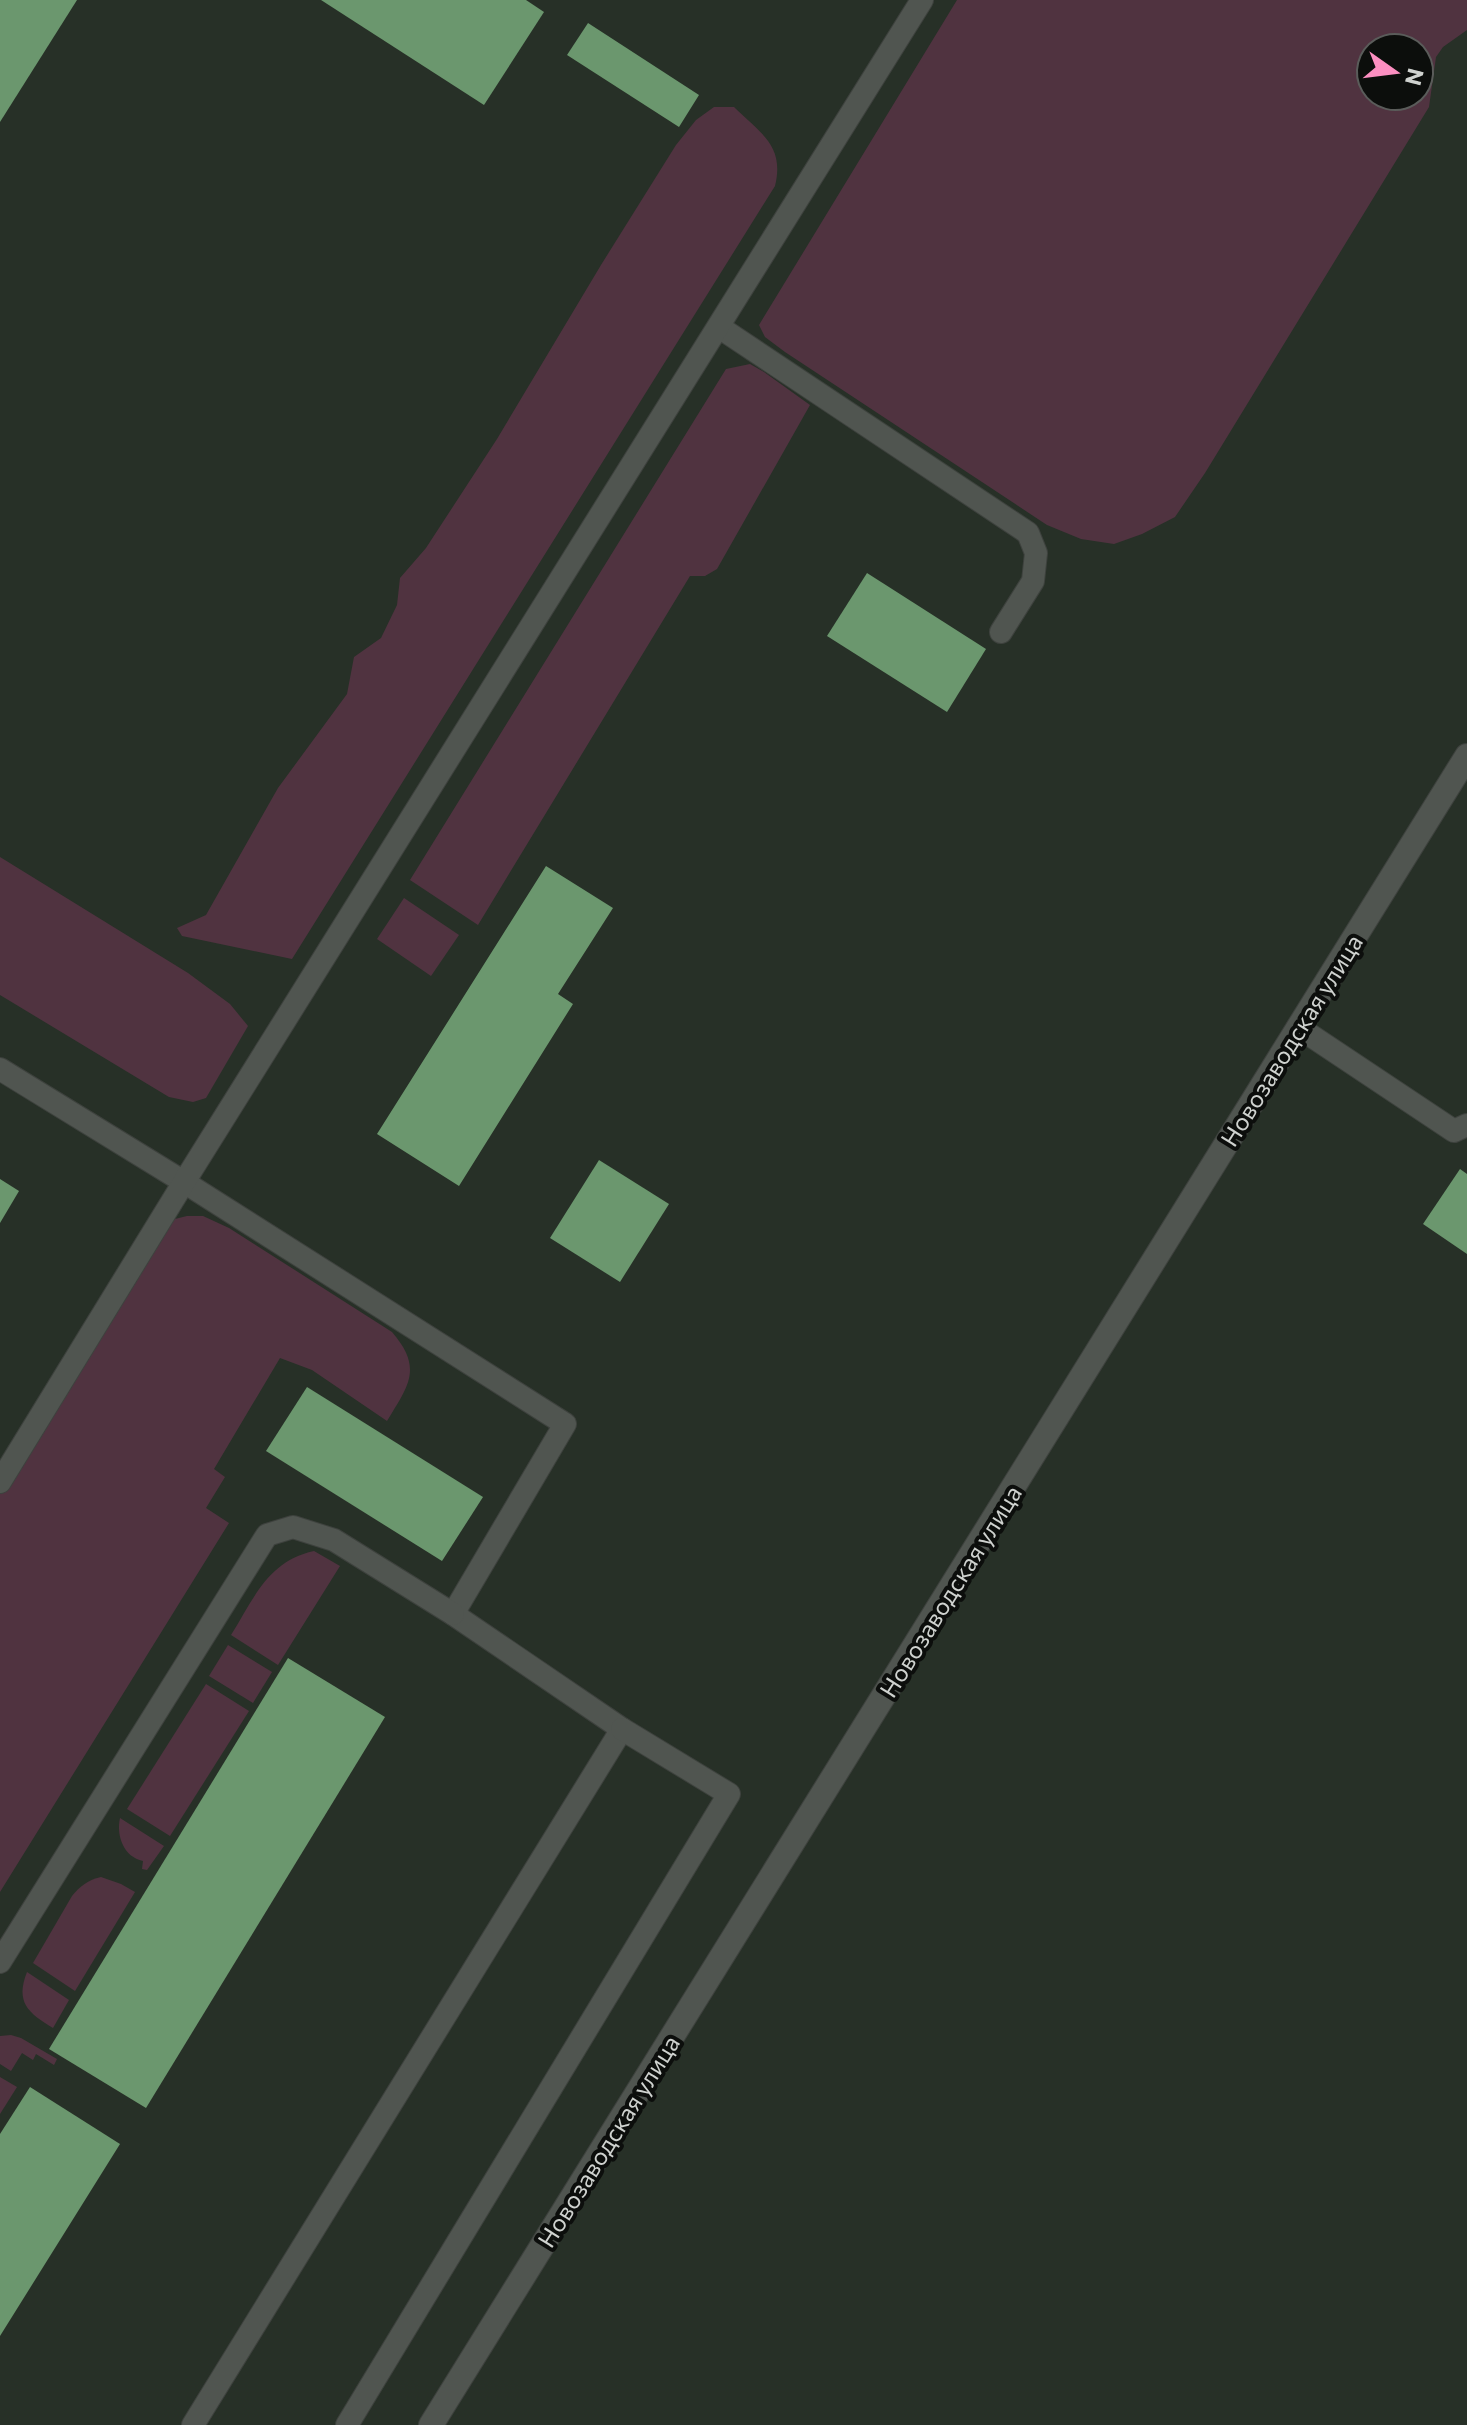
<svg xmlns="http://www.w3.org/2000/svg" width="1467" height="2425" font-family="Commissioner,sans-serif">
	<rect width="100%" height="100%" fill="#212621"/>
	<path fill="#273027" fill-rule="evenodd" d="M 0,0 L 1467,0 L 1467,2425 L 0,2425 ZM 1371,48 L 1419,48 L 1419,96 L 1371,96 Z"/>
	<g fill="#503340" fill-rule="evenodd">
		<path d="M 957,0 L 1467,0 L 1467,30 L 1443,47 L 1436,57 L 1429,107 L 1205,473 L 1175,517 L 1142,534 L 1114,544 L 1081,539 L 1047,525 L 785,352 L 765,337 L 759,325 ZM 1371,48 L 1419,48 L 1419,96 L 1371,96 Z"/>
		<path d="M 714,107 L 734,107 C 760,133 785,145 775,186 L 292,959 L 182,936 L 177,928 L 206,915 L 278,788 L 347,694 L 354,657 L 381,638 L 397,605 L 400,578 L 426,548 L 497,439 L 601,265 L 676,145 L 696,120 Z"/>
		<path d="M 750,364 L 764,372 L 810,405 L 717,569 L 705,576 L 690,576 L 478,925 L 410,880 L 726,369 Z"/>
		<path d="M 0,857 L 188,973 L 230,1004 L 248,1026 L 206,1098 L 193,1102 L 169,1097 L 0,995 Z"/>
		<path d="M 404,898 L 459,935 L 431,976 L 377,939 Z"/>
		<path d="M 187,1216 L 203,1216 L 229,1228 L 392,1332 C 423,1368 409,1385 387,1421 L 312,1370 L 280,1358 L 214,1469 L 225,1477 L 206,1508 L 229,1523 L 0,1892 L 0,1482 L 171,1220 Z"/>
		<path d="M 314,1551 L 340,1566 L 278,1665 L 231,1635 C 254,1598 268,1561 314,1551 Z"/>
		<path d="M 228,1645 L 272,1672 L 253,1703 L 209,1676 Z"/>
		<path d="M 206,1684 L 249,1711 L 170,1836 L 127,1809 Z"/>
		<path d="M 120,1818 L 164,1846 L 147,1870 L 142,1869 L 143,1861 C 124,1857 116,1836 120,1818 Z"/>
		<path d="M 101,1877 L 121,1884 L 135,1892 L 75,1991 L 33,1963 L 72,1896 C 80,1886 88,1880 101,1877 Z"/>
		<path d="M 27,1972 L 69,2000 L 53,2028 C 28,2013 15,2002 27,1972 Z"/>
		<path d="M 11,2035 L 21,2038 L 57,2059 L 54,2065 L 36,2054 L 33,2060 L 22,2053 L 11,2071 L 0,2064 L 0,2036 Z"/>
		<path d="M 0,2077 L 17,2087 L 0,2114 Z"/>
	</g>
	<g fill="#6b976e">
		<path d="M 0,0 L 77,0 L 0,122 Z"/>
		<path d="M 321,0 L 526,0 L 544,12 L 484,105 Z"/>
		<path d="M 588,23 L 699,95 L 679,127 L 567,55 Z"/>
		<path d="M 867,573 L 986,649 L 947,712 L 827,636 Z"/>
		<path d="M 546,866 L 613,908 L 558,994 L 573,1004 L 459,1186 L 377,1134 Z"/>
		<path d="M 599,1160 L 669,1204 L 620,1282 L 550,1238 Z"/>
		<path d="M 1460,1169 L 1467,1174 L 1467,1254 L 1423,1224 Z"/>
		<path d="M 0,1179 L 19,1191 L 0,1223 Z"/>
		<path d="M 307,1387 L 483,1497 L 442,1561 L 266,1451 Z"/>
		<path d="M 288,1658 L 385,1717 L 146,2108 L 49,2049 Z"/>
		<path d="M 30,2087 L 120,2144 L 0,2336 L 0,2134 Z"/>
	</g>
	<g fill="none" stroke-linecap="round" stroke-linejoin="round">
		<defs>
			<g id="lane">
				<path d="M 719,327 L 1028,533 L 1036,553 L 1033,581 L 1001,632"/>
				<path d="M 1298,1027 L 1454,1131 L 1467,1125"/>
				<path d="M 0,1069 L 184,1182 L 565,1424 L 453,1614 L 622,1729 L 193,2425"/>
				<path d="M 0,1482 L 184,1182 L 922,0"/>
				<path d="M 0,1962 L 267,1535 L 293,1527 L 334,1540 L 453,1614"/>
				<path d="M 347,2425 L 729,1794 L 622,1729"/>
			</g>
			<path id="street" d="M 431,2425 L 1467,756"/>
		</defs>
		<use href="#lane" stroke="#3e423e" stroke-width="24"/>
		<use href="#street" stroke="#3e423e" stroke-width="26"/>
		<use href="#lane" stroke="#505550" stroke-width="22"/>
		<use href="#street" stroke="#505550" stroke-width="24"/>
	</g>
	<g text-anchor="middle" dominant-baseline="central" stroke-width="8" stroke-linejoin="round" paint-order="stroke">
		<g font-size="24" fill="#cfd2cf" stroke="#0c0e0c">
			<text transform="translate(1291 1040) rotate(-58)">Новозаводская улица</text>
			<text transform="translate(950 1591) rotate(-58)">Новозаводская улица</text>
			<text transform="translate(608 2141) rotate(-58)">Новозаводская улица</text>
		</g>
	</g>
	<g transform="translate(1395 72) rotate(104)"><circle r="38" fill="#0c0e0c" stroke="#5a5c5a" stroke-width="2"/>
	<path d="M0-6L14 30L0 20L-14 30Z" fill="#fc8fc1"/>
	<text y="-12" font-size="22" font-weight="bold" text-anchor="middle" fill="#cfd2cf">N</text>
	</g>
</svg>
